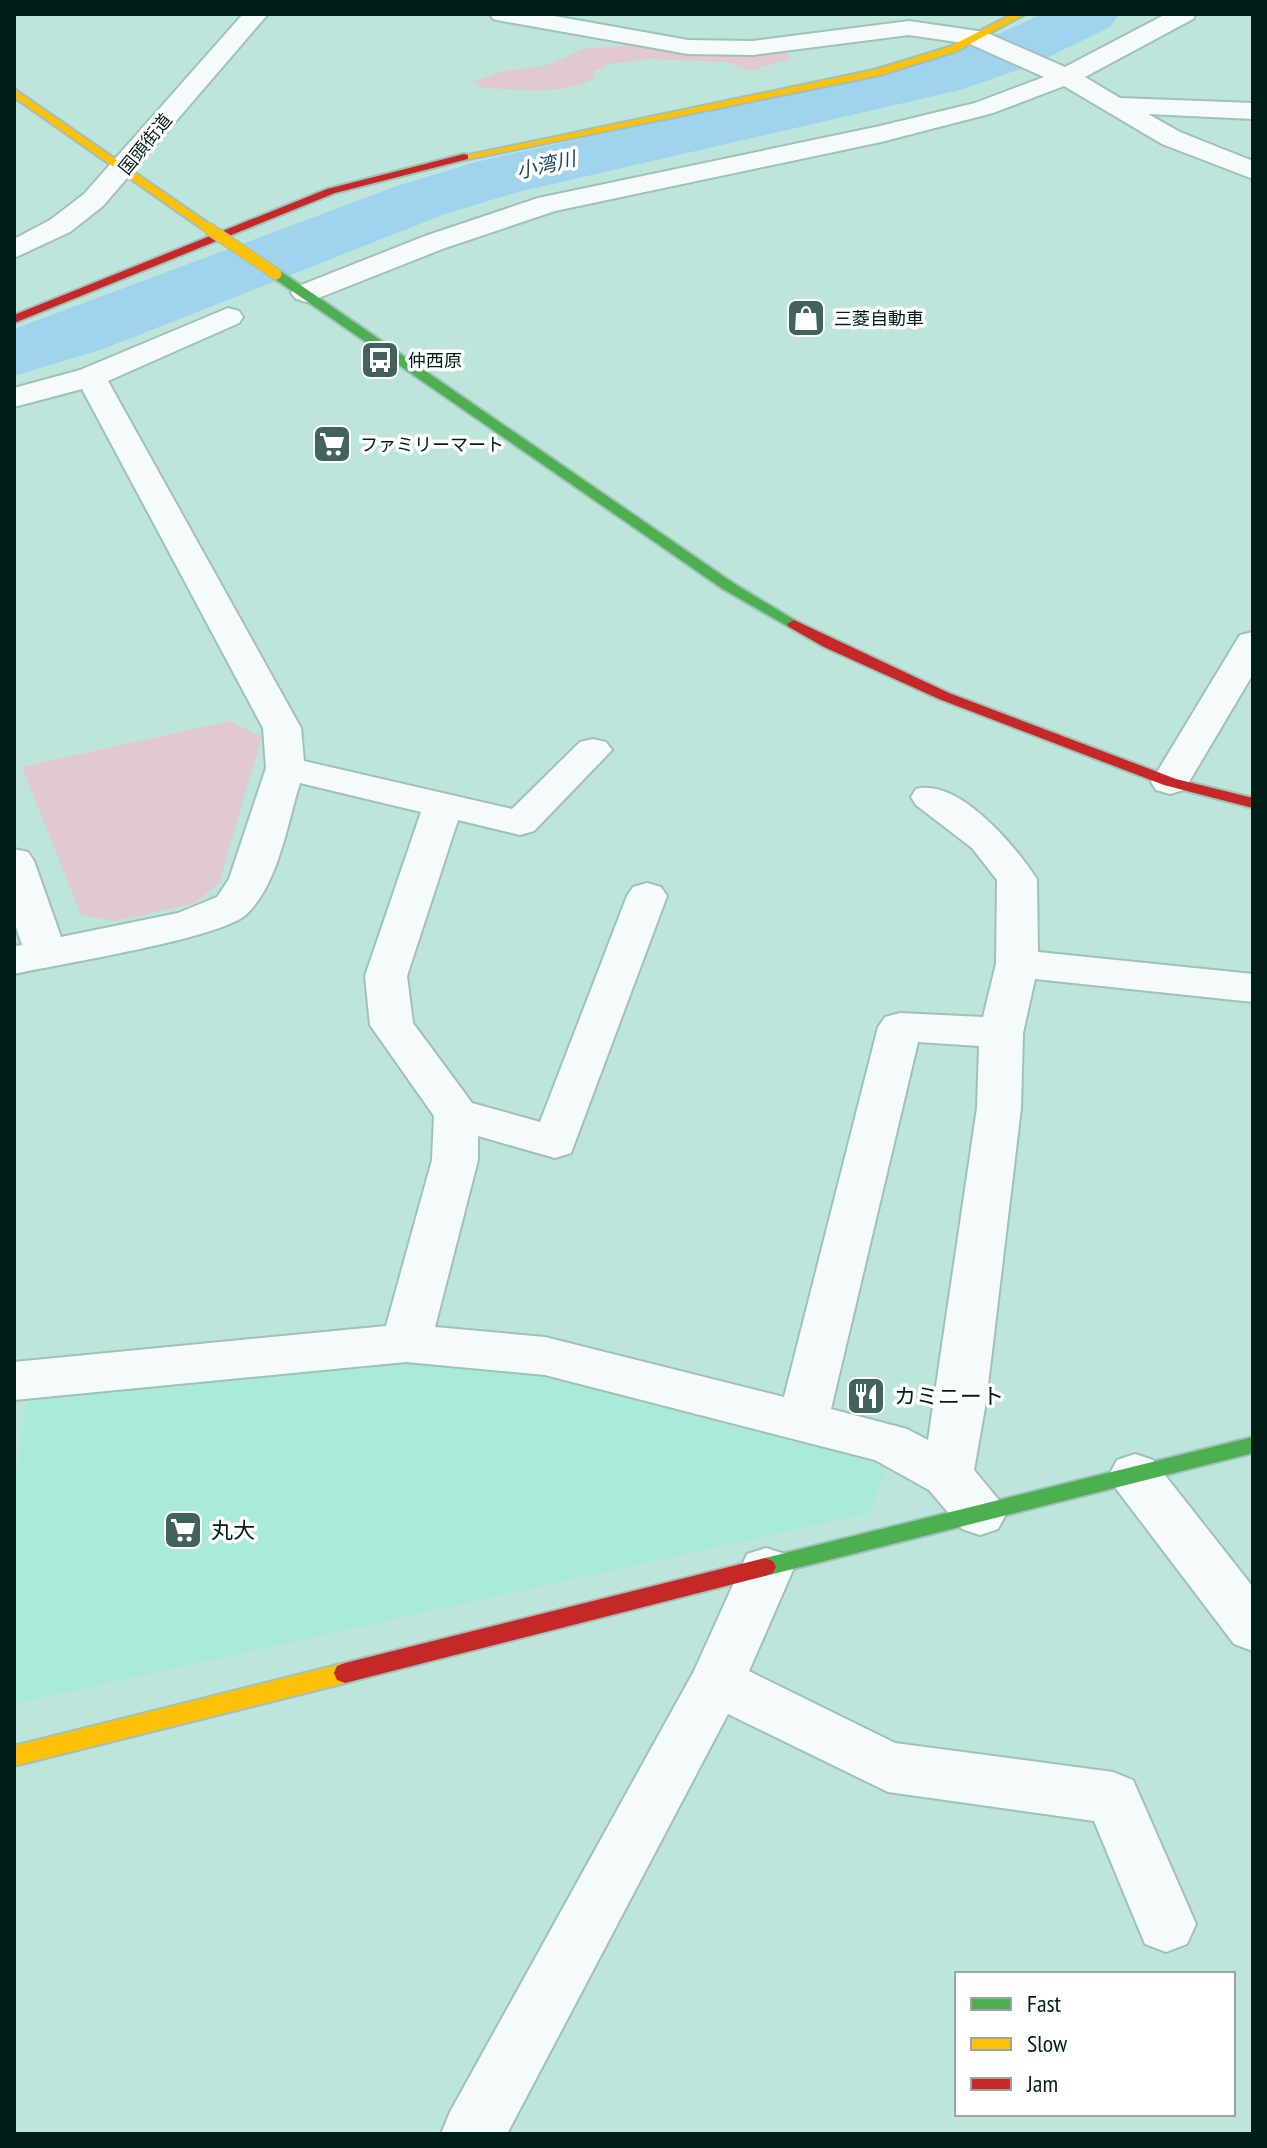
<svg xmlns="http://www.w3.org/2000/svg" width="1267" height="2148" font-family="'PT Sans Narrow','Noto Sans JP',sans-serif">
	<rect width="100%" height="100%" fill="#bde5dc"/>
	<path fill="#aaeadb" d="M 405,1357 L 554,1369 L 781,1426 L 888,1466 L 870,1513 L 14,1704 L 14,1491 L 27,1396 Z"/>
	<g fill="#e1c8d1">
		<path d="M 631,45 C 682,55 731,58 783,51 L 792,58 L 751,71 L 726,62 L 648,59 L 611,64 L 594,71 L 594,79 C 559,96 521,89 482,88 L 474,82 L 504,71 L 545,66 L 584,49 Z"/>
		<path d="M 230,721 L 262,737 L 219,883 L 195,903 L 115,921 L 81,915 L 22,767 Z"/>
	</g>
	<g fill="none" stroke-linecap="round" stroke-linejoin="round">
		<path fill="#a0d4ee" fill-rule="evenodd" d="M 1042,14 L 1119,14 L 1110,27 L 1032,65 L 960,90 L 518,192 L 445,214 L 106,348 L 14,376 L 14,329 L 397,186 L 476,162 L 921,62 L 988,39 Z"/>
		<defs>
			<g id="street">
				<path d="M 243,14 L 268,14 L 103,206 L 70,232 L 14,258 L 14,239 L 50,220 L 84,194 Z"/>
				<path d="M 490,14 L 543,14 L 688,40 L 753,41 L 909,21 L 985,32 L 1065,67 L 1166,14 L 1196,14 L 1193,19 L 1085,77 L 1120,98 L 1253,103 L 1253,119 L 1148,114 L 1180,132 L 1253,161 L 1253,179 L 1162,144 L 1064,86 L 993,113 L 881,142 L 555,211 L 445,248 L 316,299 L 306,302 L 296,299 L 291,293 L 296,287 L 425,236 L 538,198 L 880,126 L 975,103 L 1044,77 L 970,44 L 909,35 L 753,55 L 688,54 L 502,21 L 493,19 Z"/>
				<path d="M 228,308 L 239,311 L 243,317 L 239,323 L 108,381 L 301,728 L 304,761 L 512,809 L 580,742 L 593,739 L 606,742 L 612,750 L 534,831 L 520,835 L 458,820 L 407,976 L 413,1023 L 472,1103 L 540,1122 L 627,896 L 633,887 L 647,883 L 661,887 L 667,896 L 571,1153 L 555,1158 L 478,1136 L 478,1160 L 435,1327 L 545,1337 L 784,1397 L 878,1027 L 885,1017 L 900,1013 L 983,1017 L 996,964 L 997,880 L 972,848 L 916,805 L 911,797 L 916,789 C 959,778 1015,846 1037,879 L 1038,952 L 1253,974 L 1253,1002 L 1035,979 L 1023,1033 L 1021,1108 L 986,1402 L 974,1470 L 998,1499 L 1006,1514 L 998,1529 L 980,1535 L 962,1529 L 929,1490 L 875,1460 L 545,1375 L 406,1362 L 14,1400 L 14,1362 L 386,1326 L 432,1160 L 434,1116 L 370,1025 L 365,976 L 421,812 L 300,783 C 287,824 279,882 247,914 C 220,939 58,964 14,974 L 14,946 L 22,945 L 14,921 L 14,849 L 28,852 L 34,861 L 61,937 L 178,913 L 217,897 L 229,879 L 266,768 L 263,728 L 82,389 L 14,407 L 14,388 L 80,370 ZM 918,1042 L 979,1046 L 977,1108 L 928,1440 L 907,1429 L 831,1409 Z"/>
				<path d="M 1253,632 L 1253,674 L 1189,782 L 1184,790 L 1170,794 L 1156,790 L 1151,782 L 1235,643 L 1240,635 Z"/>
				<path d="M 1135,1454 L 1153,1460 L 1253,1587 L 1253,1651 L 1234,1644 L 1117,1490 L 1109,1475 L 1117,1460 Z"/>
				<path d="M 766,1548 L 785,1554 L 793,1570 L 749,1671 L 895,1743 L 1113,1772 L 1133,1780 L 1196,1924 L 1187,1944 L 1166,1952 L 1145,1944 L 1094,1821 L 888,1792 L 728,1714 L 507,2134 L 441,2134 L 450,2112 L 694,1671 L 747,1554 Z"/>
			</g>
			<g id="fast">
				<path d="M 272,271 L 280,271 L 733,583 L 801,624 L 794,628 L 789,627 L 723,589 L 272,277 Z"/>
				<path d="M 1253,1437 L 1253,1453 L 765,1576 L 757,1573 L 754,1567 L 757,1561 L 765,1558 Z"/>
			</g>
			<g id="slow">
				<path d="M 1013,14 L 1025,14 L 957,51 L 880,75 L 464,160 L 459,157 L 874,70 L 949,47 Z"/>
				<path d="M 14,89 L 212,226 L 212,230 L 204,230 L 14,97 Z"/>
				<path d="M 345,1663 L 353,1666 L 356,1673 L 353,1680 L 345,1683 L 14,1766 L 14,1746 Z"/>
			</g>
			<g id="jam">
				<path d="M 464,154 L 468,155 L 468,159 L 335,193 L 14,323 L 14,315 L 327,189 Z"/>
				<path d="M 794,620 L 949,693 L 1176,779 L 1253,798 L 1253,808 L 1164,785 L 939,699 L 824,647 L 789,627 L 787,624 Z"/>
				<path d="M 765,1558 L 773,1561 L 776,1567 L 773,1573 L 765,1576 L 345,1683 L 337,1680 L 334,1673 L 337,1666 L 345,1663 Z"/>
			</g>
		</defs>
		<use href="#street" stroke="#a1c0b9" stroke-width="4"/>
		<use href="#fast" stroke="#a1c0b9" stroke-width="4"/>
		<use href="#slow" stroke="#a1c0b9" stroke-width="4"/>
		<use href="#jam" stroke="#a1c0b9" stroke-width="4"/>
		<use href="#street" fill="#f5fbfa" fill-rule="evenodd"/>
		<use href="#fast" fill="#4caf50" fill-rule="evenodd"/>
		<use href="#slow" fill="#ffc107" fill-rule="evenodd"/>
		<use href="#jam" fill="#c62828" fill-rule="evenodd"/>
		<defs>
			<path id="slow-bridge" d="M 208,228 L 276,274"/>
		</defs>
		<use href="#slow-bridge" stroke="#a1c0b9" stroke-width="13" stroke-linecap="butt"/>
		<use href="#slow-bridge" stroke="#ffc107" stroke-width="11"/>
	</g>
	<defs>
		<symbol id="shop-square" viewBox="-11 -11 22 22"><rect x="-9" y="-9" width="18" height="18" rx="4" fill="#42635d" stroke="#fff"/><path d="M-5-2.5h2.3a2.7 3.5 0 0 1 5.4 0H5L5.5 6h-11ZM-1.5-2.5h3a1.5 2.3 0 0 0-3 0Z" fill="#fff"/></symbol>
		<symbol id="bus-square" viewBox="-11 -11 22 22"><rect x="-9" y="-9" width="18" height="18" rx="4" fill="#42635d" stroke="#fff"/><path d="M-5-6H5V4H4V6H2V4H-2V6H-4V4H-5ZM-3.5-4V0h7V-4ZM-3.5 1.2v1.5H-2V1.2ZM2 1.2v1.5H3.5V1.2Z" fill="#fff"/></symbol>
		<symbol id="supermarket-square" viewBox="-11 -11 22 22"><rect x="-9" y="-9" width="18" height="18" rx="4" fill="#42635d" stroke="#fff"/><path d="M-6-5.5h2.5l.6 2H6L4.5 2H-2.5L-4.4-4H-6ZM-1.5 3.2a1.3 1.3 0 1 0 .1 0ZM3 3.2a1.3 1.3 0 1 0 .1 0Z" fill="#fff"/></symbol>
		<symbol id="restaurant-square" viewBox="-11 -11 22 22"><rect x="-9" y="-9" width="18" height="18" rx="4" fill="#42635d" stroke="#fff"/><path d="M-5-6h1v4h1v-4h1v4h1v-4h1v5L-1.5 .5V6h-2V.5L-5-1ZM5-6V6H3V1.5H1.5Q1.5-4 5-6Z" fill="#fff"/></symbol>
	</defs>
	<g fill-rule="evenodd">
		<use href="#shop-square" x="784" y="296" width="44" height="44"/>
		<use href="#bus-square" x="358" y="338" width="44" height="44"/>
		<use href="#supermarket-square" x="310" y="422" width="44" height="44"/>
		<use href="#restaurant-square" x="844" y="1374" width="44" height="44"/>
		<use href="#supermarket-square" x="161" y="1508" width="44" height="44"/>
	</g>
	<g text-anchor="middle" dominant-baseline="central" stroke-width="7" stroke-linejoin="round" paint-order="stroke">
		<g font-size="18" fill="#001d18" stroke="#fff">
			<text transform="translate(145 144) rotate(-51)">国頭街道</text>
		</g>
		<g font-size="18" fill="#001d18" stroke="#fff" text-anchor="start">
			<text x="834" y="318">三菱自動車</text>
			<text x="408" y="360">仲西原</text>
			<text x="360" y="444">ファミリーマート</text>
		</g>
		<g font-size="20" font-style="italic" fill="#1a4762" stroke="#fff">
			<text transform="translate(546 165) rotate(-13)">小湾川</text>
		</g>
		<g font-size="22" fill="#001d18" stroke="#fff" text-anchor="start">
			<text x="894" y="1396">カミニート</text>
			<text x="211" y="1530">丸大</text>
		</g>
	</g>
	<rect width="1267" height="2148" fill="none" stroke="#001d18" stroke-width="32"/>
	<rect x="955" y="1972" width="280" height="144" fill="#ffffff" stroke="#99a5a3" stroke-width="2"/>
	<rect x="971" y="1998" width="40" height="12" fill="#4caf50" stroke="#99a5a3" stroke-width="2"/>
	<text x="1027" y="2012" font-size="24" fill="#001d18">Fast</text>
	<rect x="971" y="2038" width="40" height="12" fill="#ffc107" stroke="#99a5a3" stroke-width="2"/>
	<text x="1027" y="2052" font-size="24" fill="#001d18">Slow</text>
	<rect x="971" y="2078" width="40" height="12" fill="#c62828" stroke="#99a5a3" stroke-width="2"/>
	<text x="1027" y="2092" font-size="24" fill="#001d18">Jam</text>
</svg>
